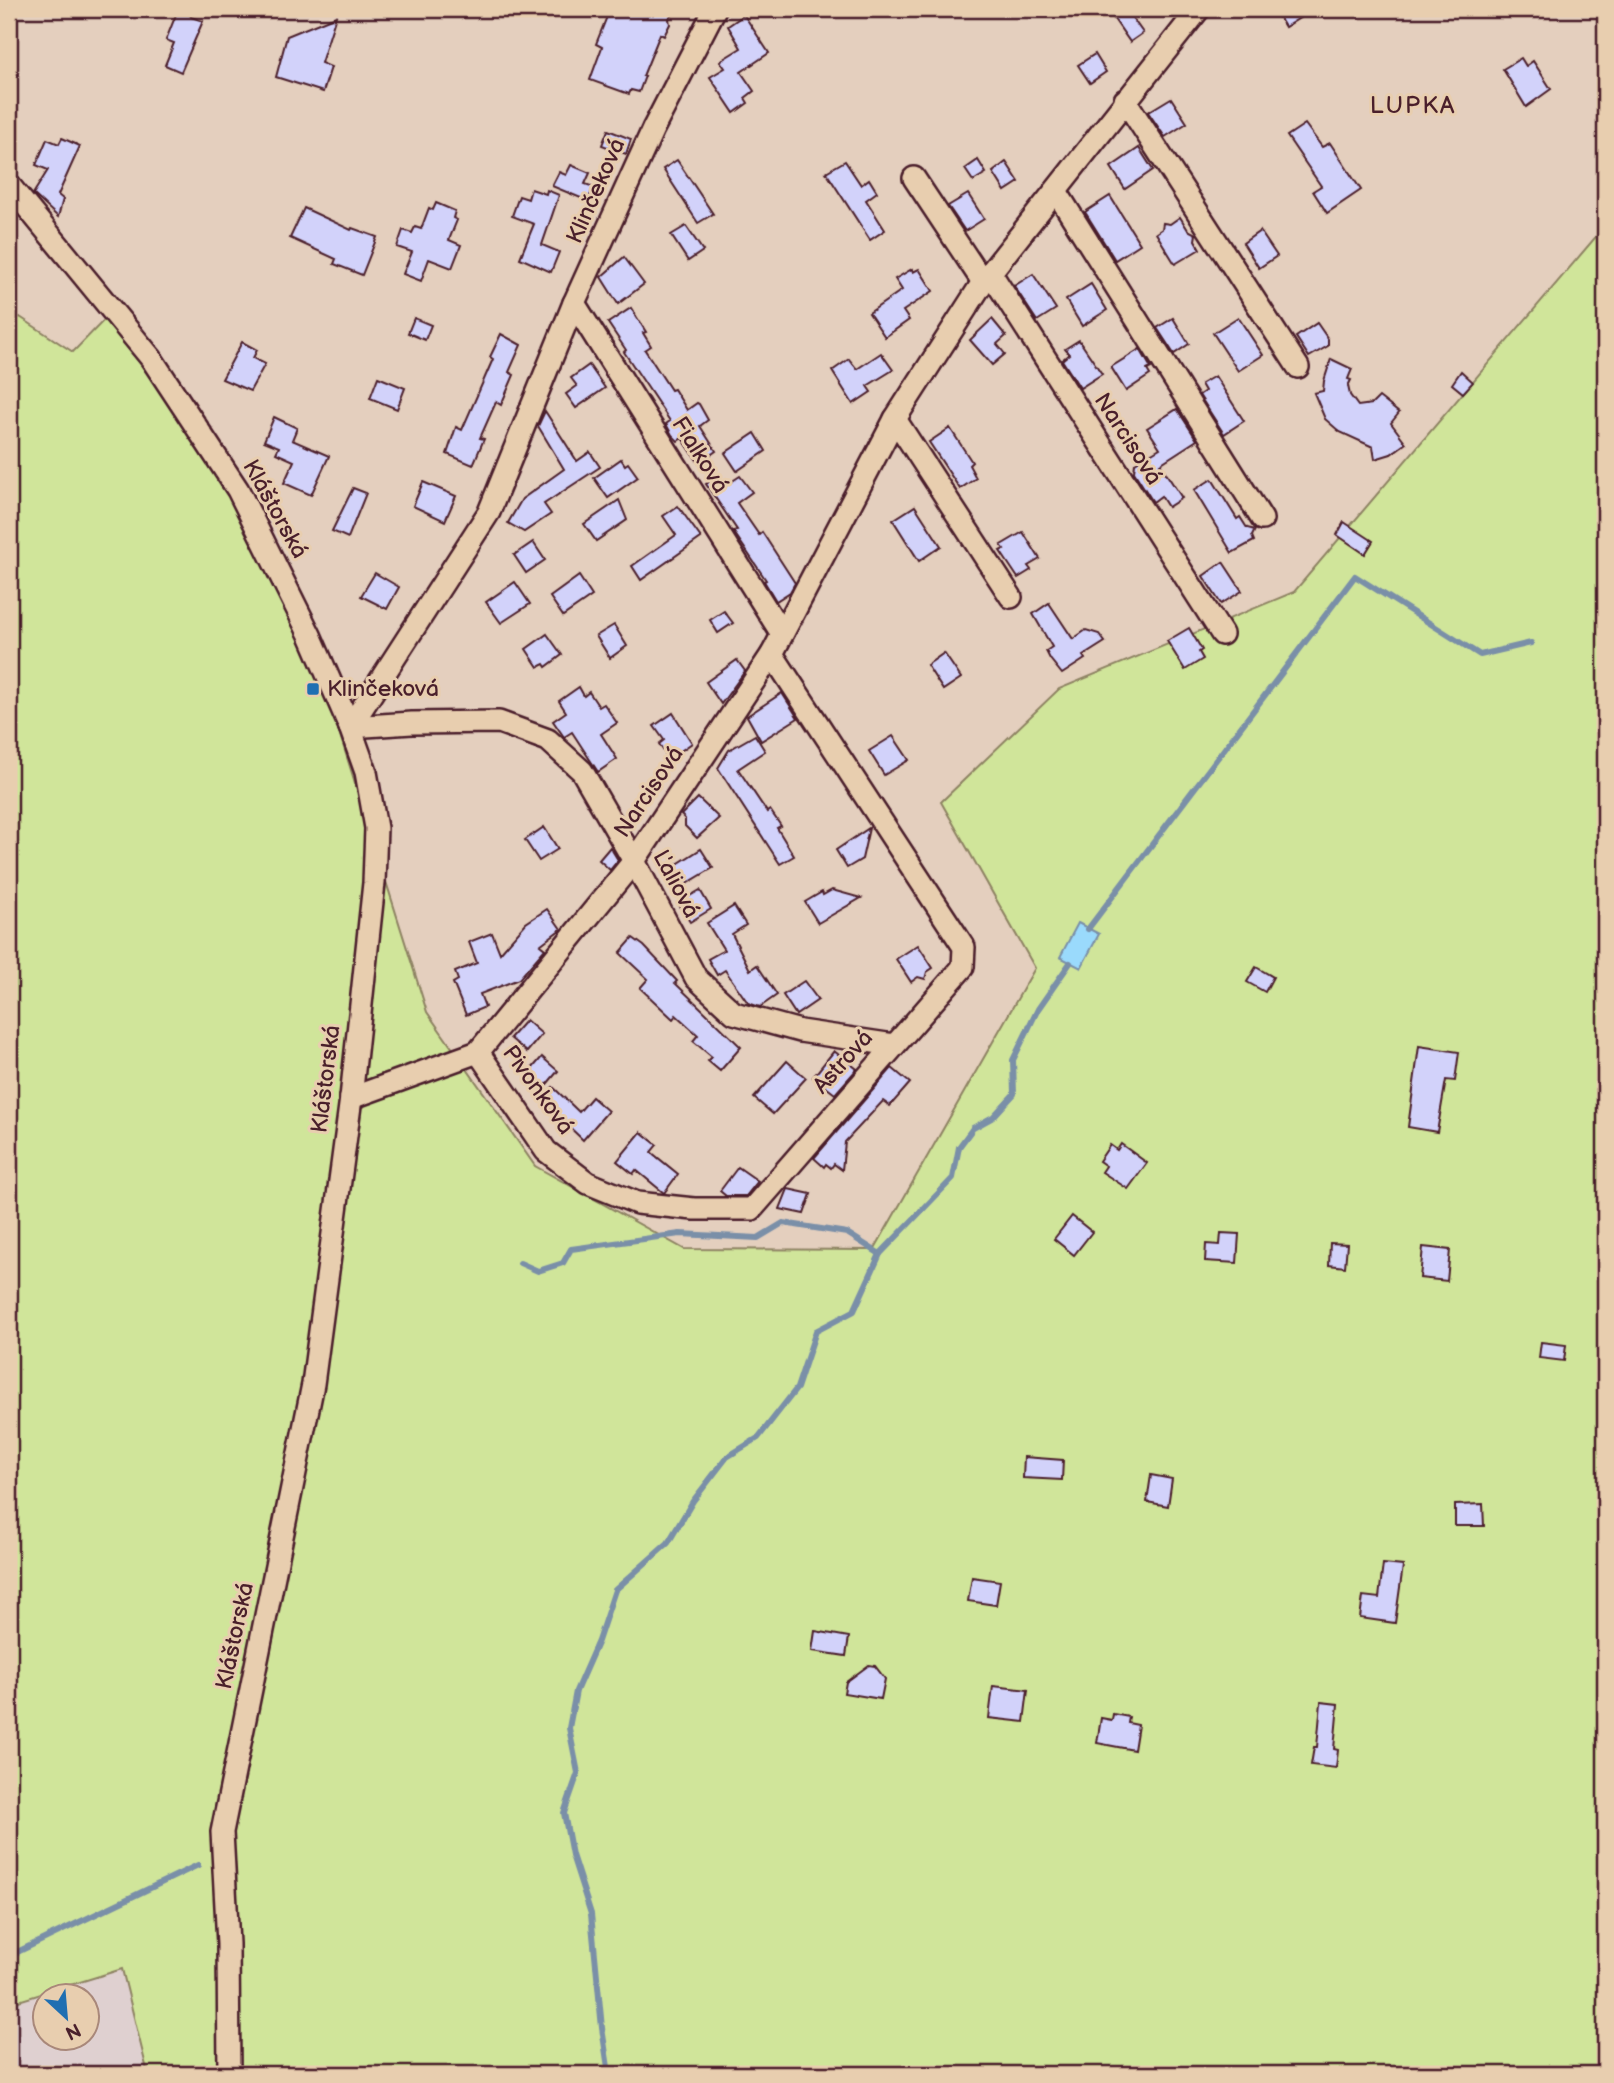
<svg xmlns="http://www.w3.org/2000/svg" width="1614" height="2083" font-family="'Balsamiq Sans',sans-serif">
	<rect width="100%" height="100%" fill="#e4cfbe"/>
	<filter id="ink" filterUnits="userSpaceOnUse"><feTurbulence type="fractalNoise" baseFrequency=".0143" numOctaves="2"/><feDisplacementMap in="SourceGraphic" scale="14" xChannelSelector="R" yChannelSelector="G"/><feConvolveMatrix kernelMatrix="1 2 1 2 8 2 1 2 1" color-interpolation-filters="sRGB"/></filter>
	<g filter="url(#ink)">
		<path fill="#dfd0d0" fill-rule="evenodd" d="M 122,1968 L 148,2074 L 9,2074 L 9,2004 ZM 46,1996 L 88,1996 L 88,2038 L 46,2038 Z"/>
		<path fill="#d0e59a" stroke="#8d8262" stroke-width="2" d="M 1605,226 L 1605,2074 L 148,2074 L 122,1969 L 9,2004 L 9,320 L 20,317 L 73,352 L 105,319 L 194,432 L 312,646 L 427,1012 L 535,1166 L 684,1249 L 874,1250 L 1035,968 L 941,802 L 1059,689 L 1294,592 Z"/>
		<path fill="#9adafc" stroke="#7a8fa8" stroke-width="2" d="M 1078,923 L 1099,934 L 1081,968 L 1060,957 Z"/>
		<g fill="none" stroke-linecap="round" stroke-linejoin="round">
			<g stroke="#7a8fa8" stroke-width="6">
				<path d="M 1088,929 L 1355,576 L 1480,655 L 1531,643"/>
				<path d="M 520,1263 L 538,1271 L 563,1263 L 571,1249 L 680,1234 L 758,1238 L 783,1223 L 847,1233 L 880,1254"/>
				<path d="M 9,1956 L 198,1865"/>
				<path d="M 609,2074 L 602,2028 L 591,1914 L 572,1855 L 564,1813 L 578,1773 L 569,1728 L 576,1691 L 598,1641 L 615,1590 L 668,1543 L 693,1501 L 727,1457 L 758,1438 L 797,1388 L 816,1331 L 854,1311 L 880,1254 L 953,1178 L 959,1147 L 973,1128 L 993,1117 L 1014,1094 L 1013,1060 L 1038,1009 L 1070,963"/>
			</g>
		</g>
		<g fill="#d2d2fa" stroke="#4a1f2b" stroke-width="2">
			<path d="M 610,9 L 674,9 L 669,19 L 670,24 L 664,36 L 660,34 L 643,76 L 645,76 L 639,92 L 631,90 L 629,94 L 590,80 L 602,47 L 596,44 Z"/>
			<path d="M 1107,9 L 1126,9 L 1143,33 L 1130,42 Z"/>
			<path d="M 1274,9 L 1314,9 L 1285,27 Z"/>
			<path d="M 188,10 L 191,17 L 203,21 L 181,72 L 165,65 L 174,43 L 166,40 L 177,12 L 182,14 Z"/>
			<path d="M 744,15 L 769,53 L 741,72 L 754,91 L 745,98 L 748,103 L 734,113 L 710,77 L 725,68 L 720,61 L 741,48 L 728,26 Z"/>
			<path d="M 336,16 L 321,63 L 331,67 L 323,92 L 276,77 L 287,36 Z"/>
			<path d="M 1095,54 L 1106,72 L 1090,83 L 1078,65 Z"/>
			<path d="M 1521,58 L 1526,66 L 1533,61 L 1551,89 L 1526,107 L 1503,69 Z"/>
			<path d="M 1171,98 L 1187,123 L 1165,137 L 1148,112 Z"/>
			<path d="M 1305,124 L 1322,147 L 1330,143 L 1361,190 L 1327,213 L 1313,191 L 1321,186 L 1287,136 Z"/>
			<path d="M 608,130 L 631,139 L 626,154 L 602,145 Z"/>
			<path d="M 62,138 L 80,146 L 58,195 L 63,199 L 58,217 L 33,194 L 48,170 L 36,165 L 47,139 L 59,144 Z"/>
			<path d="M 1139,148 L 1153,170 L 1125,189 L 1111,167 Z"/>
			<path d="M 677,160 L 713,214 L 698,223 L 663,169 Z"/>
			<path d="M 978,160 L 986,173 L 973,181 L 965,169 Z"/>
			<path d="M 845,161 L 861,185 L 869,179 L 877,192 L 866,200 L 885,230 L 870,240 L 826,172 Z"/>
			<path d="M 1006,162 L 1019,182 L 1005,191 L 993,172 Z"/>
			<path d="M 571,165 L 590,173 L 585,184 L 594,187 L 588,201 L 552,186 L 559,172 L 566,175 Z"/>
			<path d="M 531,189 L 546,194 L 547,190 L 559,195 L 542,245 L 559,252 L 551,272 L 520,258 L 534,224 L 512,216 L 519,196 L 528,199 Z"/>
			<path d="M 968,194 L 984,219 L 965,231 L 948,206 Z"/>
			<path d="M 1110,196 L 1140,244 L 1115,260 L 1085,212 Z"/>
			<path d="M 436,203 L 455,211 L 453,218 L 457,220 L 449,240 L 461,245 L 452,268 L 429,259 L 421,281 L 403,274 L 412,252 L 397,247 L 403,230 L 412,233 L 415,227 L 421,229 L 429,208 L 433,210 Z"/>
			<path d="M 304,208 L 351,230 L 352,228 L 377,237 L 362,275 L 334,264 L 336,259 L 290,238 Z"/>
			<path d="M 1180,217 L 1188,230 L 1196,234 L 1195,240 L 1200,249 L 1175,264 L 1156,233 L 1162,229 L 1163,223 L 1170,224 Z"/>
			<path d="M 686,226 L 703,251 L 688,261 L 671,235 Z"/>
			<path d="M 1260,231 L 1277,256 L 1259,268 L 1243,243 Z"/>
			<path d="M 624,257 L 644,284 L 618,304 L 601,277 Z"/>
			<path d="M 912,269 L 913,272 L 919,269 L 933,291 L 903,311 L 909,320 L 885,337 L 869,313 L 902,290 L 895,279 Z"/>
			<path d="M 1033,274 L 1056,309 L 1037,321 L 1014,286 Z"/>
			<path d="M 1091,284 L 1107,310 L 1082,326 L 1066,300 Z"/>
			<path d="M 631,308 L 646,332 L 643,333 L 651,346 L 645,350 L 671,390 L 674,389 L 687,410 L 697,403 L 699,404 L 708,420 L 700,426 L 716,451 L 699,463 L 682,438 L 678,441 L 672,435 L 666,424 L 670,421 L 624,352 L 626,350 L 608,323 Z"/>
			<path d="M 1238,317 L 1263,355 L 1238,371 L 1213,333 Z"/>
			<path d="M 414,318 L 431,325 L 425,340 L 408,333 Z"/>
			<path d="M 1173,318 L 1189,344 L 1174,354 L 1157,328 Z"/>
			<path d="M 992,319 L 1006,336 L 997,344 L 1005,354 L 992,365 L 970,340 Z"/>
			<path d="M 1317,323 L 1328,339 L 1328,346 L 1309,357 L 1296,337 Z"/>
			<path d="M 501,334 L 521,345 L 509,372 L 514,375 L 501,405 L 496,402 L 480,438 L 484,439 L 473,465 L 447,454 L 456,427 L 462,430 L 493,359 L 490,357 Z"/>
			<path d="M 1079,340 L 1102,374 L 1080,388 L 1062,360 L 1069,354 L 1065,349 Z"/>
			<path d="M 242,342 L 257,350 L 253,358 L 265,364 L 250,391 L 222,379 Z"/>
			<path d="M 1140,349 L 1151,368 L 1147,370 L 1150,375 L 1126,391 L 1111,367 Z"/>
			<path d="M 881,353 L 893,370 L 867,386 L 871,392 L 853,404 L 832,371 L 849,359 L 857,369 Z"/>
			<path d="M 1331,359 L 1352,369 L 1348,379 L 1351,380 L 1348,386 L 1350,395 L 1358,406 L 1372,404 L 1379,397 L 1399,413 L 1391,423 L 1406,443 L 1391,454 L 1375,459 L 1373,447 L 1340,432 L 1325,419 L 1314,393 L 1323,391 L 1324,381 Z"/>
			<path d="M 589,365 L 605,388 L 576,408 L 566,394 L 577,386 L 571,378 Z"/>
			<path d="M 1461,371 L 1473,382 L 1463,393 L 1452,384 Z"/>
			<path d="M 1215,376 L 1244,421 L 1224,434 L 1199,395 L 1205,391 L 1201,384 Z"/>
			<path d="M 378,377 L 405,388 L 397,409 L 370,398 Z"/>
			<path d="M 1177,409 L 1197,440 L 1160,464 L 1182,498 L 1168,507 L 1161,496 L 1153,502 L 1134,472 L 1135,463 L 1160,448 L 1147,428 Z"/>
			<path d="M 545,411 L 577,461 L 590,452 L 600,467 L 544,504 L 551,514 L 524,532 L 508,523 L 522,499 L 564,469 L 538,426 Z"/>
			<path d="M 274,417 L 297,428 L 292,440 L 329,456 L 311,495 L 284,483 L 294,461 L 276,453 L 279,447 L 264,441 Z"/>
			<path d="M 950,428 L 972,462 L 969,465 L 976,478 L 960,489 L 929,442 Z"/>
			<path d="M 755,433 L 766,451 L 737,471 L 725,453 Z"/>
			<path d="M 621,459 L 625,465 L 628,463 L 638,477 L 608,498 L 594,478 Z"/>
			<path d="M 718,476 L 725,486 L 740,476 L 752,492 L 737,503 L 759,535 L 762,532 L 795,583 L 790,592 L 776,601 L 764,581 L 766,580 L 733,531 L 737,530 L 706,484 Z"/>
			<path d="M 1212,479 L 1237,519 L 1240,517 L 1247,528 L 1255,530 L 1252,536 L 1254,541 L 1232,553 L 1194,490 Z"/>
			<path d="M 423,482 L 456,496 L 445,521 L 413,506 Z"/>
			<path d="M 353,488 L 366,493 L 348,538 L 332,531 Z"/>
			<path d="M 619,500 L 627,520 L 596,541 L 584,524 Z"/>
			<path d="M 678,506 L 701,538 L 641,580 L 632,566 L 676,535 L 663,516 Z"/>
			<path d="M 915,506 L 941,546 L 919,561 L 893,520 Z"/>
			<path d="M 1344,522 L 1373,541 L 1365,554 L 1337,535 Z"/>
			<path d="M 1023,532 L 1040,559 L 1028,566 L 1031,570 L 1018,578 L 1000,551 L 1004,549 L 1001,545 Z"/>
			<path d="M 533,542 L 545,560 L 526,573 L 514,555 Z"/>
			<path d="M 1223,562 L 1242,591 L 1221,604 L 1203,576 Z"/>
			<path d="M 375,573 L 399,587 L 387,609 L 361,596 Z"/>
			<path d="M 579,576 L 592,596 L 563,616 L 550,597 Z"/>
			<path d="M 515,582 L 530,604 L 501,623 L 486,602 Z"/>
			<path d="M 1049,603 L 1073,639 L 1086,630 L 1099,634 L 1105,642 L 1083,656 L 1085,659 L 1062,674 L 1050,659 L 1046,651 L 1052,647 L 1033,614 Z"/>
			<path d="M 724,611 L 733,623 L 718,633 L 710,620 Z"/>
			<path d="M 614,625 L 627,646 L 610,658 L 596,636 Z"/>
			<path d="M 1189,628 L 1202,650 L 1199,652 L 1203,659 L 1185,670 L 1167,641 Z"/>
			<path d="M 547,634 L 562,655 L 546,667 L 544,664 L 538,667 L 526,649 Z"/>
			<path d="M 944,653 L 961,678 L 943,690 L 927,665 Z"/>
			<path d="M 737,660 L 745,671 L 721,704 L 706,682 Z"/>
			<path d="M 579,687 L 584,696 L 589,692 L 599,707 L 604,704 L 617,723 L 601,734 L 617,759 L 598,772 L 572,732 L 564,737 L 553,721 L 566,712 L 559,701 Z"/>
			<path d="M 782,693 L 798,718 L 761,741 L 747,716 Z"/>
			<path d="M 673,713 L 692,743 L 669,759 L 659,744 L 664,740 L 654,726 Z"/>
			<path d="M 755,735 L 765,751 L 738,769 L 767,812 L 770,810 L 781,826 L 777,828 L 794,856 L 780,864 L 718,768 L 729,750 Z"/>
			<path d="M 893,736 L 909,760 L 884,775 L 869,751 Z"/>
			<path d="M 698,798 L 719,818 L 697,838 L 685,826 L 685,819 L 681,815 Z"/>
			<path d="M 544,827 L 558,849 L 539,861 L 525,840 Z"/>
			<path d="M 869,828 L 862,859 L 847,868 L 836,850 Z"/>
			<path d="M 610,847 L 618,860 L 610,870 L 599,860 Z"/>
			<path d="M 701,849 L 713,868 L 681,887 L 671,868 Z"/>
			<path d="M 700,890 L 711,909 L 690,922 L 678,903 Z"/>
			<path d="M 832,890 L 861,898 L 818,923 L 805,902 L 822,892 L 823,895 Z"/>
			<path d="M 734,906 L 746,925 L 732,934 L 750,970 L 757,965 L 777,995 L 760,1007 L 748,1003 L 725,970 L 717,975 L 708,959 L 724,950 L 707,923 Z"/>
			<path d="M 547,909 L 561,929 L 540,945 L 545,949 L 519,979 L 480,994 L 485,1007 L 466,1015 L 453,983 L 458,980 L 455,972 L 477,963 L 469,942 L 492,933 L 500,953 L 526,923 Z"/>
			<path d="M 633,938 L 644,946 L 677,981 L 675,983 L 741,1047 L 720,1071 L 708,1061 L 712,1057 L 693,1041 L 698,1035 L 676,1015 L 673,1019 L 640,988 L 648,979 L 620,953 Z"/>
			<path d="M 918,945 L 933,968 L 927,972 L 925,979 L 918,977 L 911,982 L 896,959 Z"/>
			<path d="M 1256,967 L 1273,977 L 1265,992 L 1247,982 Z"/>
			<path d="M 804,981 L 818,1000 L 796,1015 L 783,995 Z"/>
			<path d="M 526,1020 L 542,1034 L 527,1052 L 510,1038 Z"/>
			<path d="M 1419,1046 L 1459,1052 L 1455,1081 L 1446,1080 L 1437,1132 L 1408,1127 Z"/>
			<path d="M 834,1051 L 857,1069 L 835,1094 L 813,1077 Z"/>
			<path d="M 542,1057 L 558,1071 L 542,1090 L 526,1076 Z"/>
			<path d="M 787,1061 L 806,1078 L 773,1114 L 754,1098 Z"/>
			<path d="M 892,1068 L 910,1083 L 890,1106 L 883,1101 L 845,1142 L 842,1170 L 834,1164 L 831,1168 L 826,1164 L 824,1167 L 814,1158 Z"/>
			<path d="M 553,1087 L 579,1112 L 592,1097 L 608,1111 L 583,1140 L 541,1100 Z"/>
			<path d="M 641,1132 L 657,1145 L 651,1152 L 678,1174 L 664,1193 L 636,1170 L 633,1174 L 617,1161 Z"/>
			<path d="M 1121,1144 L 1147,1163 L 1128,1189 L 1102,1172 L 1106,1166 L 1099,1161 L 1110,1145 L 1117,1150 Z"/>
			<path d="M 738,1167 L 758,1181 L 746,1196 L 726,1196 L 720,1191 Z"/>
			<path d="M 788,1189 L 811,1194 L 804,1214 L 780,1209 Z"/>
			<path d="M 1072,1216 L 1092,1232 L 1074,1255 L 1054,1239 Z"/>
			<path d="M 1221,1233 L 1239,1234 L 1237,1263 L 1205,1261 L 1206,1244 L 1220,1245 Z"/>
			<path d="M 1330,1243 L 1347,1244 L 1345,1267 L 1329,1265 Z"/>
			<path d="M 1423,1247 L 1450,1250 L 1447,1281 L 1420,1278 Z"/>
			<path d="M 1541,1342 L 1566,1345 L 1564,1361 L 1539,1358 Z"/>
			<path d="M 1024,1457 L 1063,1460 L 1062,1480 L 1023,1478 Z"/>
			<path d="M 1151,1475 L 1172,1479 L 1168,1506 L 1147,1502 Z"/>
			<path d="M 1483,1504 L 1484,1526 L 1455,1526 L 1455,1505 Z"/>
			<path d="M 1383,1564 L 1403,1566 L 1395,1623 L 1360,1618 L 1363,1596 L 1379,1598 Z"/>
			<path d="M 972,1577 L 1000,1581 L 996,1605 L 968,1601 Z"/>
			<path d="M 815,1631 L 849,1637 L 846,1656 L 812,1651 Z"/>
			<path d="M 869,1665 L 875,1666 L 885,1679 L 881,1699 L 844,1693 L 846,1682 Z"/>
			<path d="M 993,1686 L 1028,1690 L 1024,1722 L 989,1718 Z"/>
			<path d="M 1321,1702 L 1338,1704 L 1334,1749 L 1338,1750 L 1336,1768 L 1311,1765 L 1314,1747 L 1317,1747 Z"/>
			<path d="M 1113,1714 L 1129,1717 L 1128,1723 L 1138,1725 L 1134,1750 L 1097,1743 L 1101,1718 L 1112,1720 Z"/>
		</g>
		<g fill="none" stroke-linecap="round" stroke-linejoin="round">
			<defs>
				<g id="minor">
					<path d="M 1125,100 L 1298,367"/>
					<path d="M 914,178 L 983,282"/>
					<path d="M 9,185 L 151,358 L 238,490 L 310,635 L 350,727 L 366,772 L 376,828 L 374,883 L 351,1098 L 313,1384 L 222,1832 L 228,1944 L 229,2074"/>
					<path d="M 1056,191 L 1262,519"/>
					<path d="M 990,272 L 1222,634"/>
					<path d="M 574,303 L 782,634"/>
					<path d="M 895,419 L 1011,597"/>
					<path d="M 350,727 L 489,512 L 574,303 L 653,129 L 715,9"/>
					<path d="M 350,727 L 412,723 L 499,722 L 548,740 L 582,771 L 634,861 L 696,978 L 734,1013 L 800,1031 L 894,1045"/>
					<path d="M 478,1052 L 546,1151 L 588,1183 L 637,1203 L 694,1209 L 752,1209 L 963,967 L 964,947 L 772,654"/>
					<path d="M 351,1098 L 478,1052 L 634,861 L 772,654 L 895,419 L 983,282 L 1199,9"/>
				</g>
			</defs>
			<use href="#minor" stroke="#4a1f2b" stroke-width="26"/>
			<use href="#minor" stroke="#e8ceaf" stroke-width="21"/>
		</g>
	</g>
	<rect fill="#1f6fb2" stroke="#e8ceaf" stroke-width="2.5" x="306" y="682" width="14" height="14" rx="3.5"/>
	<g text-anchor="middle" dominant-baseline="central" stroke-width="6" stroke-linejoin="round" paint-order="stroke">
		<g font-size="23" fill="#4a1f2b" stroke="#e8ceaf">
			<text transform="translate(596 191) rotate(-66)">Klinčeková</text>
			<text transform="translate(1128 439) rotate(57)">Narcisová</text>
			<text transform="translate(700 455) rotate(58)">Fialková</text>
			<text transform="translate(275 509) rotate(61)">Kláštorská</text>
			<text transform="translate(649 792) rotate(-56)">Narcisová</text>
			<text transform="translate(676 884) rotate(62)">Ľaliová</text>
			<text transform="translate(843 1062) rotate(-48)">Astrová</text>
			<text transform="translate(326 1079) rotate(-83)">Kláštorská</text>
			<text transform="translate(538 1090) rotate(54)">Pivonková</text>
			<text transform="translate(235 1636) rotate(-78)">Kláštorská</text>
		</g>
		<g font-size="23" fill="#4a1f2b" stroke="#e8ceaf" text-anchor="start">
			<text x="327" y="689">Klinčeková</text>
		</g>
		<g font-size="24" letter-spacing="2" fill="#4a1f2b" stroke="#e8ceaf">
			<text x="1413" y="105">LUPKA</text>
		</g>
	</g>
	<rect width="1614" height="2083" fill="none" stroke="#e8ceaf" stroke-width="35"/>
	<rect x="18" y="18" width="1579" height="2048" fill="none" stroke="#4a1f2b" stroke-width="2.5" filter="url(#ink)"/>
	<g transform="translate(66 2017) rotate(154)"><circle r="33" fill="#e8ceaf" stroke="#a9887a" stroke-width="2"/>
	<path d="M0-5L12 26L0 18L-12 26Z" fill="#1f6fb2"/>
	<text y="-10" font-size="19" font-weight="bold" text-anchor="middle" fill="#4a1f2b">N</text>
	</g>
</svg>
